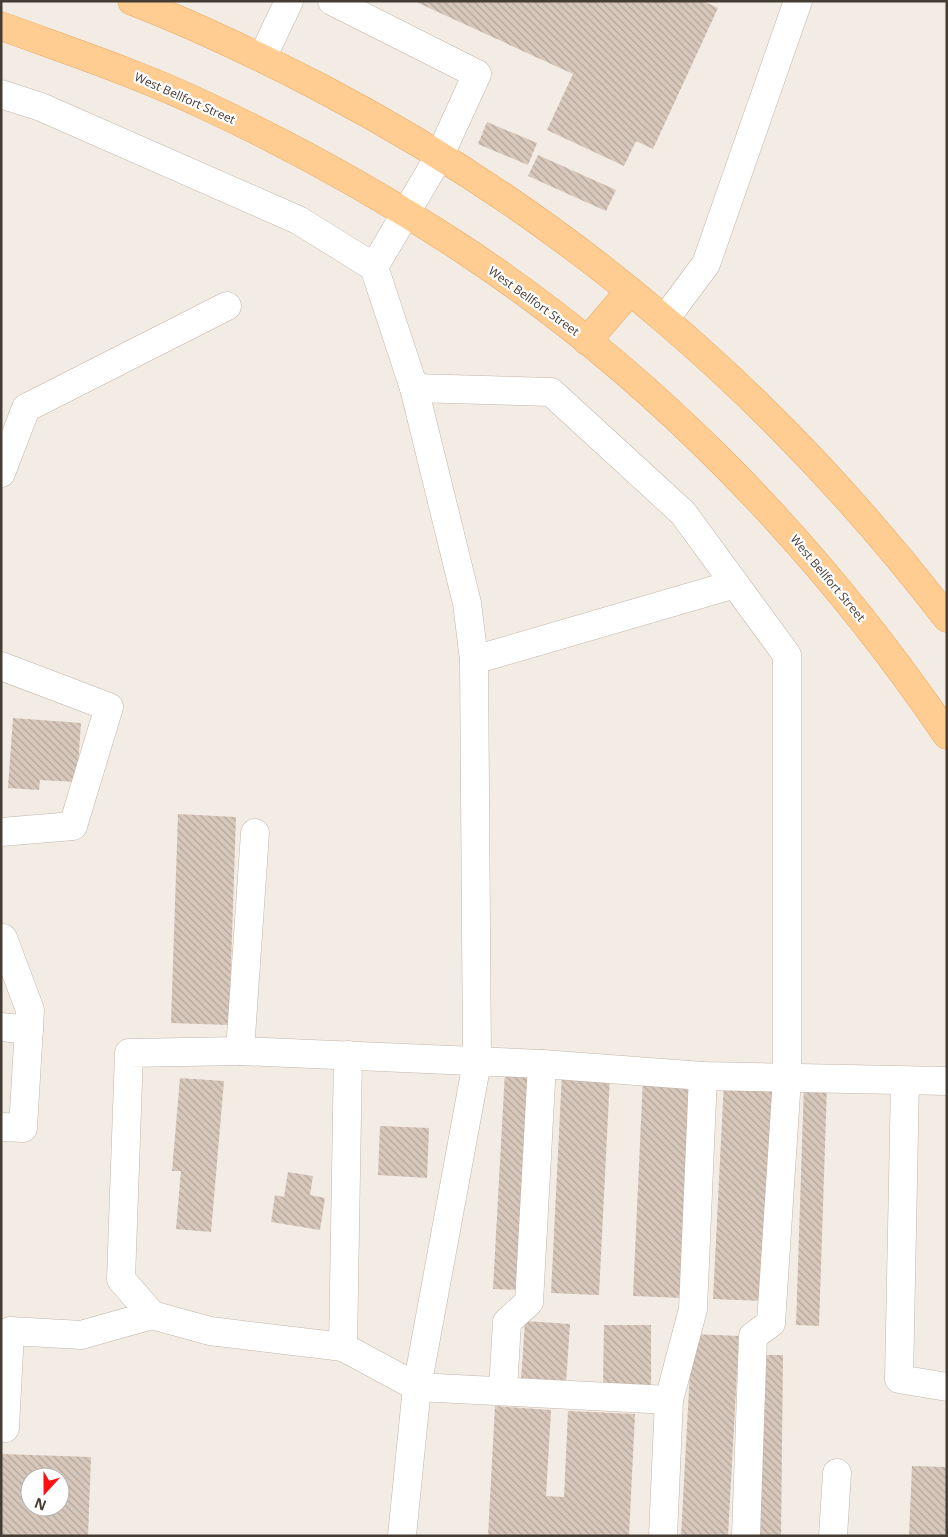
<svg xmlns="http://www.w3.org/2000/svg" width="948" height="1537" font-family="'Open Sans',sans-serif">
	<defs>
		<pattern id="building-back-hatch" width="6" height="6" patternUnits="userSpaceOnUse" patternTransform="scale(1.25)"><rect width="6" height="6" fill="#d8c8bc"/><path d="M-1 5l2 2M0 0l6 6M5-1l2 2" fill="none" stroke="#b1a49a"/></pattern>
	</defs>
	<rect width="100%" height="100%" fill="#f3ece4"/>
	<g fill="url(#building-back-hatch)" fill-rule="evenodd">
		<path d="M 414,1 L 703,1 L 718,8 L 653,149 L 636,141 L 624,166 L 547,130 L 573,74 Z"/>
		<path d="M 487,122 L 537,143 L 528,165 L 478,144 Z"/>
		<path d="M 538,155 L 616,190 L 606,211 L 528,176 Z"/>
		<path d="M 13,718 L 81,723 L 77,782 L 40,780 L 39,790 L 8,788 Z"/>
		<path d="M 178,814 L 236,817 L 229,1025 L 171,1023 Z"/>
		<path d="M 505,1071 L 530,1072 L 518,1290 L 493,1289 Z"/>
		<path d="M 562,1073 L 610,1076 L 599,1295 L 551,1293 Z"/>
		<path d="M 643,1077 L 692,1080 L 682,1298 L 633,1296 Z"/>
		<path d="M 180,1078 L 224,1081 L 211,1232 L 176,1229 L 181,1171 L 172,1171 Z"/>
		<path d="M 724,1081 L 774,1083 L 762,1301 L 713,1299 Z"/>
		<path d="M 804,1084 L 827,1085 L 819,1326 L 796,1325 Z"/>
		<path d="M 380,1126 L 429,1128 L 427,1178 L 378,1175 Z"/>
		<path d="M 288,1172 L 313,1176 L 310,1195 L 325,1198 L 320,1230 L 271,1222 L 275,1195 L 284,1197 Z"/>
		<path d="M 525,1321 L 570,1324 L 566,1383 L 521,1380 Z"/>
		<path d="M 604,1325 L 651,1325 L 651,1386 L 603,1386 Z"/>
		<path d="M 692,1334 L 739,1336 L 728,1536 L 681,1536 Z"/>
		<path d="M 759,1355 L 783,1355 L 781,1536 L 757,1536 Z"/>
		<path d="M 495,1406 L 551,1410 L 546,1496 L 564,1497 L 568,1411 L 635,1414 L 629,1536 L 488,1536 Z"/>
		<path d="M 1,1454 L 91,1457 L 88,1536 L 1,1536 ZM 30,1477 L 60,1477 L 60,1507 L 30,1507 Z"/>
		<path d="M 912,1466 L 947,1467 L 947,1536 L 909,1536 Z"/>
	</g>
	<g fill="none" stroke-linecap="round" stroke-linejoin="round">
		<defs>
			<g id="minor">
				<path d="M 332,1 L 477,74 L 440,155 L 374,267 L 414,388 L 467,603 L 474,660 L 735,584"/>
				<path d="M 262,58 L 289,1"/>
				<path d="M 1,94 L 41,107 L 298,220 L 374,267"/>
				<path d="M 665,319 L 706,264 L 798,1"/>
				<path d="M 414,388 L 551,392 L 683,513 L 787,655 L 787,1078 L 771,1323 L 753,1336 L 746,1536"/>
				<path d="M 1,473 L 26,408 L 227,306"/>
				<path d="M 1,666 L 109,707 L 73,826 L 1,832"/>
				<path d="M 255,833 L 240,1051 L 129,1053 L 121,1279 L 152,1315 L 210,1331 L 343,1347 L 417,1387 L 669,1400 L 693,1309 L 703,1076"/>
				<path d="M 1,938 L 3,938 L 30,1010 L 23,1128 L 1,1127"/>
				<path d="M 1,1027 L 29,1030"/>
				<path d="M 240,1051 L 542,1064 L 703,1076 L 947,1081"/>
				<path d="M 905,1081 L 899,1379 L 947,1387"/>
				<path d="M 343,1347 L 348,1055"/>
				<path d="M 503,1390 L 507,1322 L 529,1302 L 542,1064"/>
				<path d="M 5,1428 L 10,1331 L 81,1335 L 152,1315"/>
				<path d="M 402,1536 L 417,1387 L 477,1062 L 474,660"/>
				<path d="M 663,1536 L 669,1400"/>
				<path d="M 833,1536 L 837,1473"/>
			</g>
			<g id="major">
				<path d="M 132,1 C 197,26 259,56 321,88 C 571,219 775,395 947,618"/>
				<path d="M 1,26 C 69,51 139,74 204,105 C 292,146 377,193 458,246 C 652,373 817,544 947,735"/>
				<path d="M 587,341 L 630,291"/>
			</g>
		</defs>
		<use href="#minor" stroke="#c2b5aa" stroke-width="29"/>
		<use href="#major" stroke="#e8a75e" stroke-width="29"/>
		<use href="#minor" stroke="#fff" stroke-width="28"/>
		<use href="#major" stroke="#ffcd91" stroke-width="28"/>
	</g>
	<g text-anchor="middle" dominant-baseline="central" stroke-width="4.5" stroke-linejoin="round" paint-order="stroke">
		<g font-size="12" fill="#453c34" stroke="#fff">
			<text transform="translate(185 98) rotate(24)">West Bellfort Street</text>
			<text transform="translate(534 301) rotate(36)">West Bellfort Street</text>
			<text transform="translate(828 578) rotate(50)">West Bellfort Street</text>
		</g>
	</g>
	<rect width="948" height="1537" fill="none" stroke="#453c34" stroke-width="5"/>
	<g transform="translate(45 1492) rotate(201)"><circle r="24" fill="#ffffff" stroke="#b5b1ae"/>
	<path d="M0-4L9 19L0 12L-9 19Z" fill="#ff0f14"/>
	<text y="-8" font-size="14" font-weight="bold" text-anchor="middle" fill="#453c34">N</text>
	</g>
</svg>
